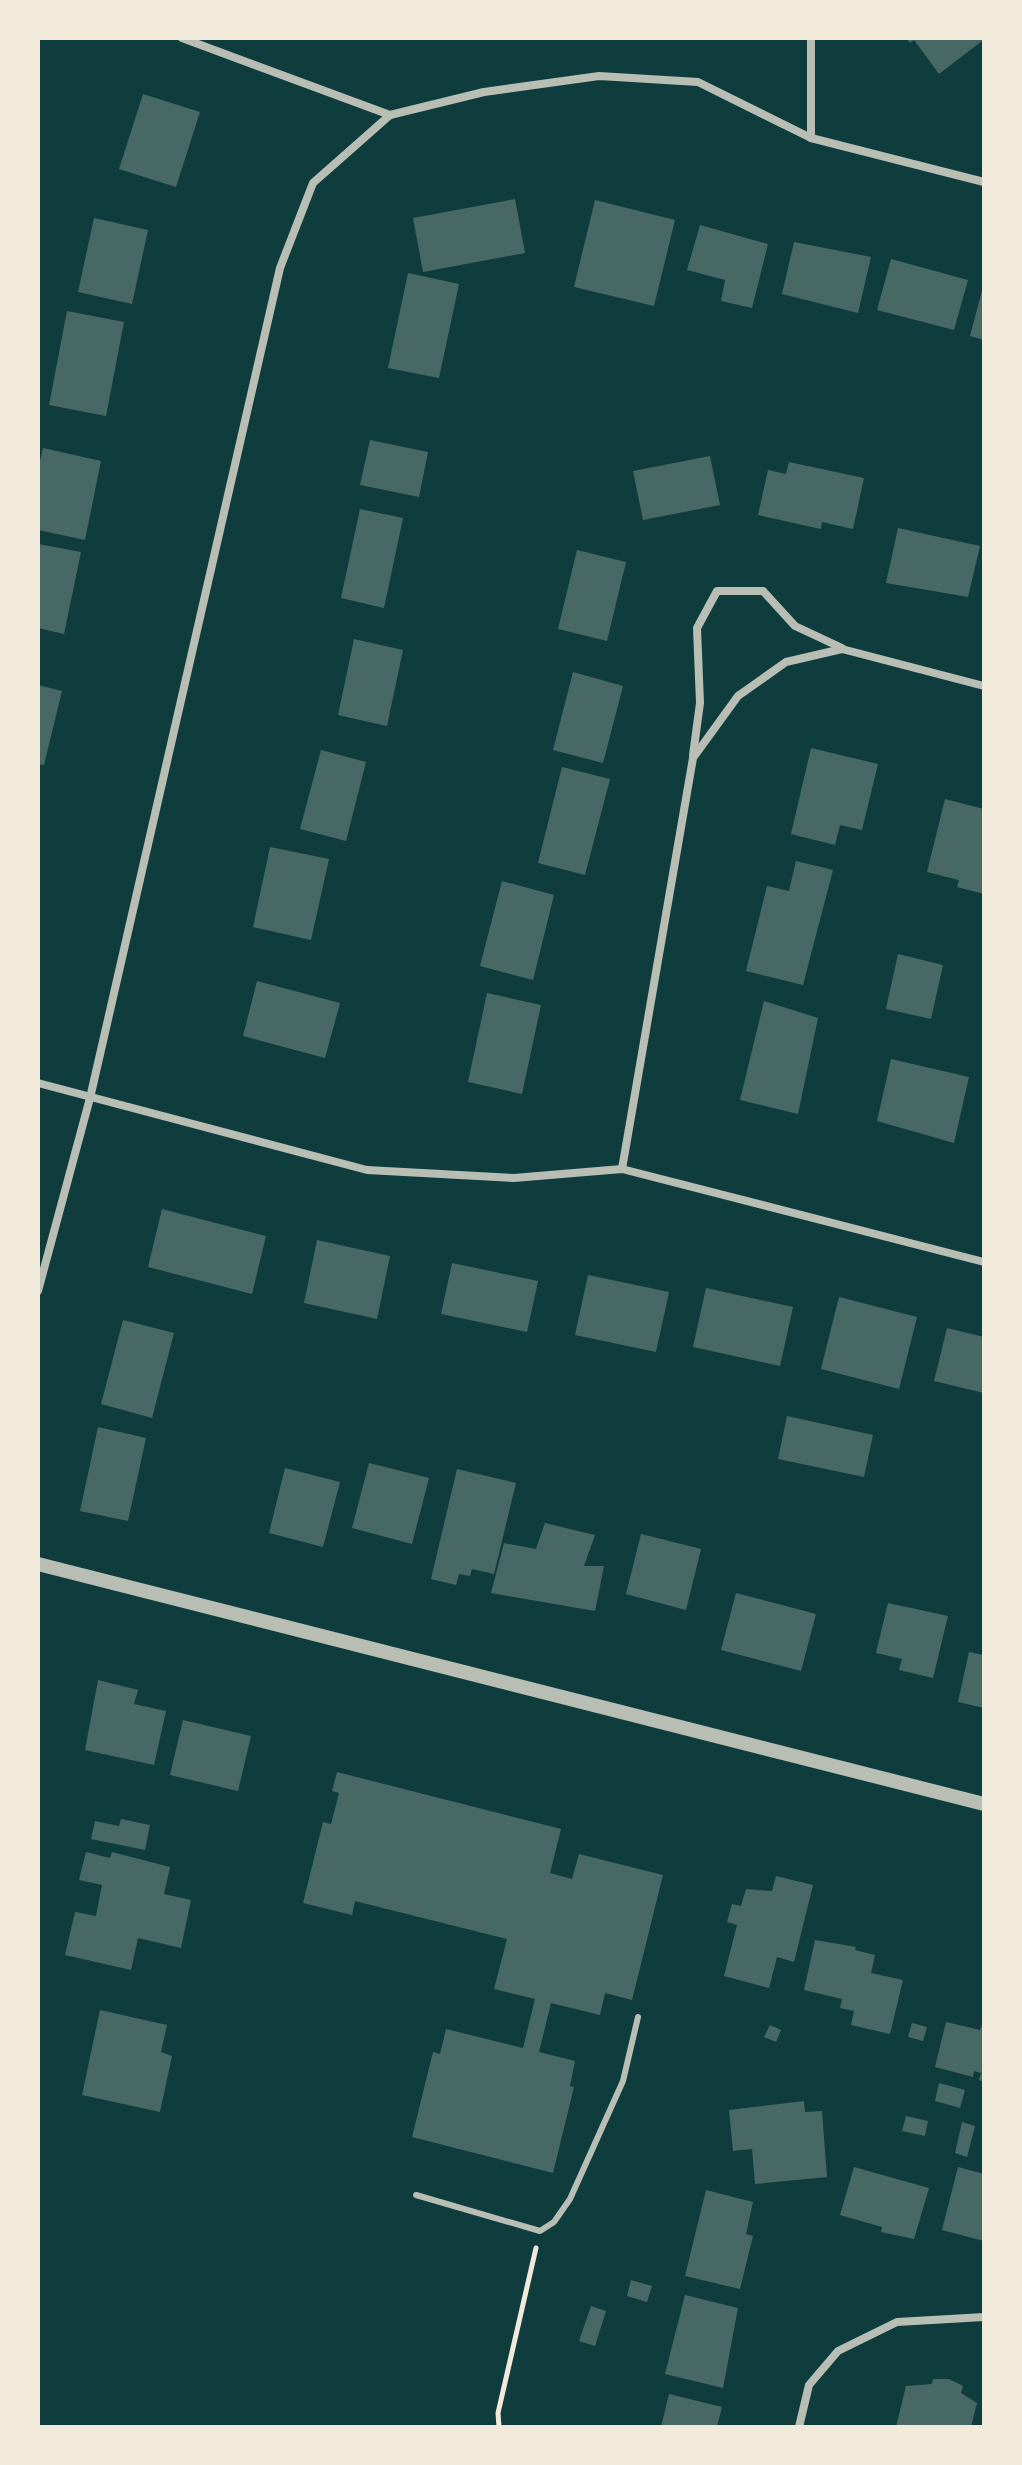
<svg xmlns="http://www.w3.org/2000/svg" width="1022" height="2465" font-family="'Noto Sans',sans-serif">
	<rect width="100%" height="100%" fill="#0f3d3e"/>
	<g fill="#486865">
		<path d="M 906,38 L 980,38 L 982,41 L 939,74 L 914,40 L 910,43 Z"/>
		<path d="M 143,94 L 200,112 L 176,187 L 119,169 Z"/>
		<path d="M 515,199 L 525,253 L 423,272 L 413,218 Z"/>
		<path d="M 595,200 L 675,220 L 654,306 L 574,287 Z"/>
		<path d="M 94,218 L 148,230 L 132,304 L 78,292 Z"/>
		<path d="M 700,225 L 768,244 L 752,308 L 721,301 L 725,280 L 687,270 Z"/>
		<path d="M 794,242 L 871,257 L 858,313 L 782,294 Z"/>
		<path d="M 891,259 L 968,280 L 954,330 L 877,310 Z"/>
		<path d="M 408,273 L 459,284 L 439,378 L 388,368 Z"/>
		<path d="M 984,283 L 984,340 L 970,336 Z"/>
		<path d="M 67,311 L 124,322 L 106,416 L 49,405 Z"/>
		<path d="M 370,440 L 428,452 L 419,497 L 360,485 Z"/>
		<path d="M 43,448 L 101,461 L 85,540 L 38,530 L 38,469 Z"/>
		<path d="M 710,456 L 720,505 L 643,520 L 633,471 Z"/>
		<path d="M 789,462 L 864,478 L 853,529 L 822,522 L 821,529 L 758,515 L 768,470 L 786,474 Z"/>
		<path d="M 360,509 L 403,518 L 384,608 L 341,598 Z"/>
		<path d="M 898,528 L 980,546 L 968,597 L 886,583 Z"/>
		<path d="M 38,544 L 81,552 L 64,634 L 38,628 Z"/>
		<path d="M 577,550 L 626,562 L 607,641 L 558,629 Z"/>
		<path d="M 354,639 L 403,650 L 387,726 L 338,715 Z"/>
		<path d="M 573,672 L 623,686 L 603,763 L 553,750 Z"/>
		<path d="M 38,685 L 62,691 L 44,765 L 38,764 Z"/>
		<path d="M 811,748 L 878,764 L 862,830 L 840,825 L 835,845 L 791,834 Z"/>
		<path d="M 321,750 L 366,762 L 346,841 L 300,829 Z"/>
		<path d="M 562,767 L 610,779 L 585,875 L 538,863 Z"/>
		<path d="M 945,799 L 984,809 L 984,894 L 957,887 L 959,880 L 927,872 Z"/>
		<path d="M 270,847 L 329,859 L 311,940 L 253,927 Z"/>
		<path d="M 796,861 L 833,870 L 803,985 L 746,971 L 767,886 L 789,891 Z"/>
		<path d="M 502,881 L 554,895 L 533,980 L 480,966 Z"/>
		<path d="M 898,954 L 943,965 L 931,1019 L 886,1009 Z"/>
		<path d="M 257,981 L 340,1003 L 325,1058 L 243,1036 Z"/>
		<path d="M 487,993 L 541,1005 L 522,1094 L 468,1082 Z"/>
		<path d="M 764,1001 L 818,1018 L 798,1114 L 740,1100 Z"/>
		<path d="M 891,1059 L 969,1077 L 954,1143 L 877,1121 Z"/>
		<path d="M 162,1209 L 266,1236 L 252,1294 L 148,1267 Z"/>
		<path d="M 317,1240 L 390,1256 L 377,1319 L 304,1303 Z"/>
		<path d="M 452,1263 L 538,1281 L 527,1332 L 441,1314 Z"/>
		<path d="M 588,1275 L 669,1292 L 656,1352 L 575,1335 Z"/>
		<path d="M 706,1288 L 793,1307 L 780,1366 L 693,1347 Z"/>
		<path d="M 839,1297 L 917,1317 L 899,1389 L 821,1369 Z"/>
		<path d="M 123,1320 L 174,1333 L 152,1418 L 101,1404 Z"/>
		<path d="M 947,1328 L 984,1337 L 984,1393 L 934,1381 Z"/>
		<path d="M 787,1416 L 873,1435 L 864,1477 L 778,1459 Z"/>
		<path d="M 98,1427 L 146,1438 L 128,1521 L 80,1511 Z"/>
		<path d="M 369,1463 L 429,1478 L 412,1544 L 352,1528 Z"/>
		<path d="M 285,1468 L 340,1482 L 323,1547 L 269,1533 Z"/>
		<path d="M 457,1469 L 516,1483 L 494,1574 L 472,1569 L 470,1576 L 459,1574 L 456,1585 L 431,1579 Z"/>
		<path d="M 545,1523 L 595,1535 L 584,1566 L 604,1566 L 595,1611 L 491,1593 L 504,1543 L 536,1549 Z"/>
		<path d="M 641,1534 L 701,1549 L 686,1610 L 626,1594 Z"/>
		<path d="M 736,1593 L 816,1614 L 801,1671 L 721,1650 Z"/>
		<path d="M 888,1603 L 948,1616 L 933,1678 L 899,1670 L 902,1659 L 876,1653 Z"/>
		<path d="M 969,1652 L 984,1655 L 984,1708 L 958,1702 Z"/>
		<path d="M 98,1680 L 138,1690 L 134,1704 L 166,1711 L 154,1765 L 85,1750 Z"/>
		<path d="M 183,1720 L 251,1736 L 238,1791 L 170,1775 Z"/>
		<path d="M 337,1772 L 561,1829 L 550,1873 L 572,1879 L 579,1854 L 663,1875 L 632,2000 L 605,1993 L 600,2015 L 551,2003 L 539,2052 L 575,2061 L 570,2086 L 574,2087 L 553,2173 L 412,2137 L 433,2052 L 440,2054 L 446,2029 L 523,2048 L 535,1999 L 494,1989 L 507,1939 L 355,1901 L 352,1915 L 303,1903 L 323,1822 L 331,1824 L 339,1793 L 332,1791 Z"/>
		<path d="M 121,1819 L 150,1825 L 145,1850 L 91,1839 L 95,1821 L 119,1826 Z"/>
		<path d="M 86,1852 L 110,1858 L 112,1852 L 170,1867 L 164,1894 L 191,1900 L 181,1948 L 138,1938 L 131,1970 L 65,1955 L 75,1912 L 96,1916 L 102,1885 L 79,1880 Z"/>
		<path d="M 776,1876 L 813,1885 L 794,1962 L 777,1957 L 769,1988 L 724,1976 L 737,1925 L 727,1922 L 732,1904 L 741,1906 L 746,1889 L 772,1891 Z"/>
		<path d="M 815,1940 L 856,1947 L 855,1950 L 875,1955 L 871,1973 L 903,1980 L 890,2034 L 851,2025 L 854,2011 L 840,2008 L 842,1999 L 804,1990 Z"/>
		<path d="M 100,2010 L 167,2025 L 161,2052 L 172,2056 L 160,2112 L 82,2095 Z"/>
		<path d="M 984,2019 L 984,2082 L 979,2080 L 981,2073 L 974,2071 L 973,2077 L 935,2067 L 946,2022 L 980,2030 Z"/>
		<path d="M 912,2023 L 927,2027 L 923,2041 L 908,2037 Z"/>
		<path d="M 770,2025 L 781,2030 L 776,2042 L 764,2037 Z"/>
		<path d="M 939,2083 L 965,2090 L 960,2108 L 935,2101 Z"/>
		<path d="M 804,2101 L 805,2112 L 822,2111 L 827,2177 L 755,2184 L 752,2149 L 733,2151 L 729,2110 Z"/>
		<path d="M 906,2116 L 928,2121 L 925,2136 L 902,2131 Z"/>
		<path d="M 962,2122 L 975,2126 L 967,2157 L 955,2153 Z"/>
		<path d="M 854,2167 L 929,2188 L 914,2239 L 881,2232 L 882,2227 L 840,2215 Z"/>
		<path d="M 958,2167 L 984,2174 L 984,2241 L 942,2230 Z"/>
		<path d="M 706,2190 L 753,2202 L 746,2234 L 753,2236 L 740,2289 L 685,2276 Z"/>
		<path d="M 631,2280 L 652,2286 L 647,2302 L 627,2296 Z"/>
		<path d="M 685,2295 L 738,2308 L 723,2388 L 665,2374 Z"/>
		<path d="M 591,2306 L 606,2311 L 595,2346 L 579,2341 Z"/>
		<path d="M 933,2379 L 949,2379 L 963,2386 L 961,2393 L 977,2403 L 971,2427 L 896,2427 L 906,2386 L 932,2384 Z"/>
		<path d="M 669,2394 L 722,2407 L 717,2427 L 661,2427 Z"/>
	</g>
	<g fill="none" stroke-linecap="round" stroke-linejoin="round">
		<path stroke="#f1e9da" stroke-width="5" d="M 499,2427 L 498,2413 L 536,2248"/>
		<path stroke="#b8beb3" stroke-width="6" d="M 416,2195 L 540,2231 L 554,2222 L 570,2199 L 623,2081 L 638,2017"/>
		<g stroke="#b8beb3" stroke-width="8">
			<path d="M 182,38 L 390,115"/>
			<path d="M 811,38 L 811,138"/>
			<path d="M 693,755 L 700,703 L 697,628 L 717,591 L 763,591 L 795,626 L 842,648"/>
			<path d="M 38,1083 L 367,1170 L 514,1178 L 622,1169 L 984,1262"/>
			<path d="M 622,1169 L 693,758 L 738,696 L 786,662 L 842,649 L 984,686"/>
			<path d="M 38,1291 L 90,1098 L 280,268 L 313,183 L 390,115 L 484,92 L 599,76 L 698,82 L 811,138 L 984,182"/>
			<path d="M 799,2427 L 809,2385 L 838,2351 L 897,2322 L 984,2317"/>
		</g>
		<path stroke="#b8beb3" stroke-width="14" d="M 38,1564 L 984,1804"/>
	</g>
	<rect width="1022" height="2465" fill="none" stroke="#f1e9da" stroke-width="80"/>
</svg>
